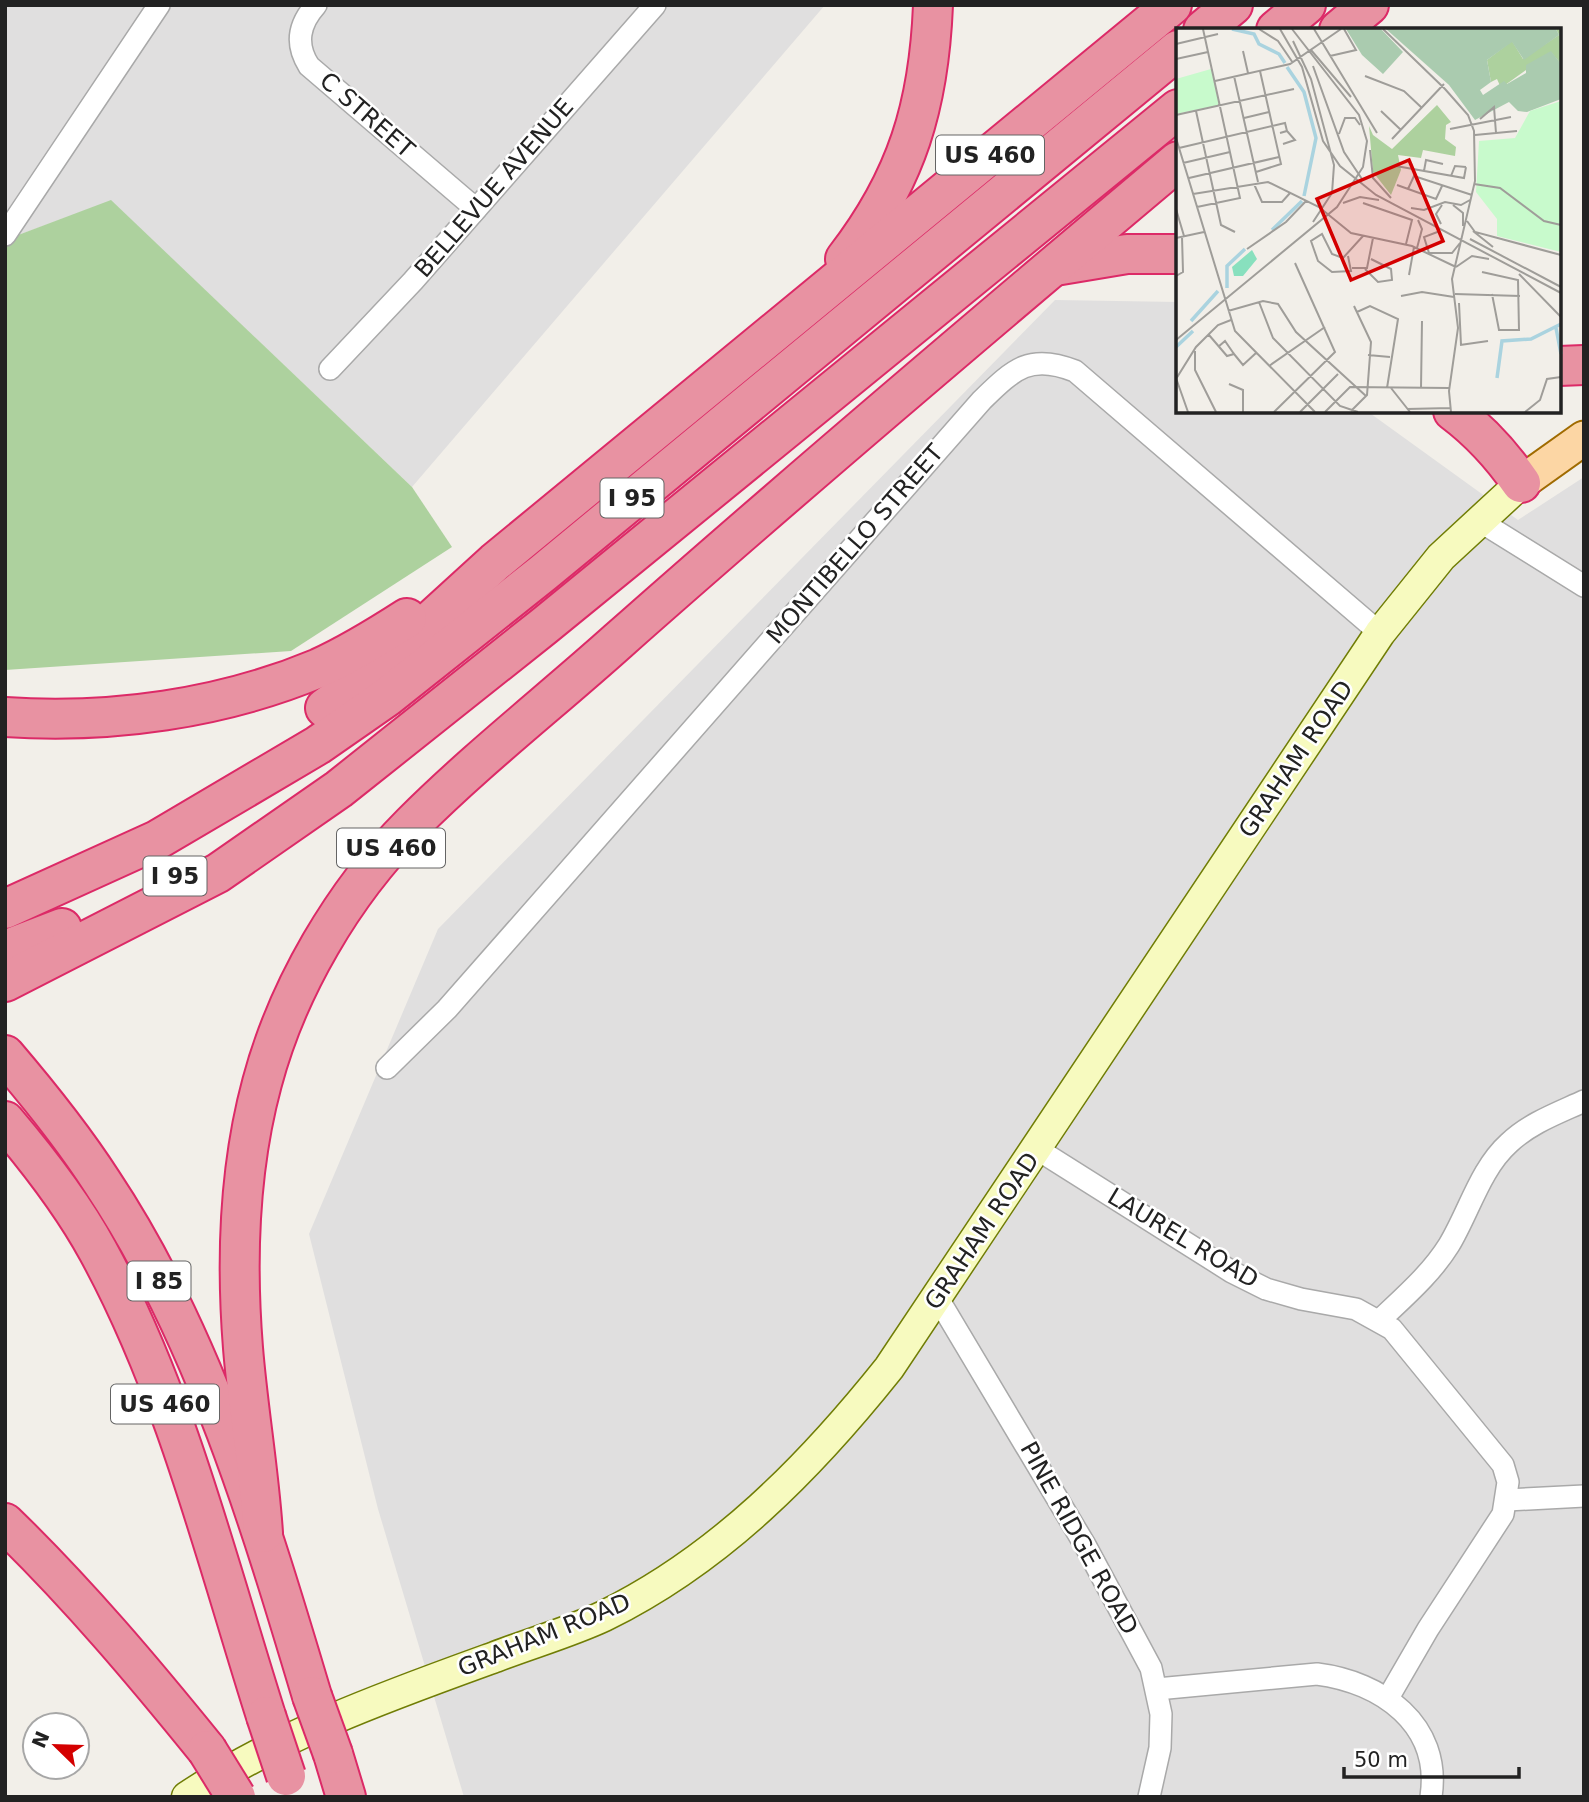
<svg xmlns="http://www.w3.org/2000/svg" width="1589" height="1802" font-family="'DejaVu Sans',sans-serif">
	<rect width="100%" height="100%" fill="#f2efe9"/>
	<g fill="#e0dfdf">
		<path d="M 5,5 L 825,5 L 412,487 L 111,201 L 5,240 Z"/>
		<path d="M 1055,300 L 1178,302 L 1178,411 L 1367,411 L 1518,520 L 1584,477 L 1584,1797 L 464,1797 L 378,1509 L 309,1234 L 438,929 Z"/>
	</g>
	<path fill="#add19e" d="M 111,200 L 412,487 L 452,547 L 291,651 L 5,670 L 5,240 Z"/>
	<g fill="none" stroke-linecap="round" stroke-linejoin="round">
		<defs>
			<g id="minor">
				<path d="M 316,5 C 299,24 295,44 309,66 L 476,209"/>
				<path d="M 5,235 L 159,5"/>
				<path d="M 330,369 L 413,281 L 655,5"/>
				<path d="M 1478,520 L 1584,586"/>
				<path d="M 387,1068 L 447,1009 L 982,400 C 1014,369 1030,353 1075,371 L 1380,633"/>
				<path d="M 1037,1149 L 1232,1272 L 1266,1289 L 1301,1299 L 1356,1309 L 1392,1329 L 1503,1465 L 1508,1482 L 1503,1514 L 1428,1629 L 1388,1698"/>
				<path d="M 937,1297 L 1085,1545 L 1151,1668 L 1161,1714 L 1160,1748 L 1149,1797"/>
				<path d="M 1380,1320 C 1404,1297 1431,1274 1449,1245 C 1469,1212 1480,1169 1509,1143 C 1530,1123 1558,1113 1584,1101"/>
				<path d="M 1507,1500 L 1584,1496"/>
				<path d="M 1157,1689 L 1317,1674 C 1381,1682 1442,1724 1431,1797"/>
			</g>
			<path id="secondary" d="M 187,1797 C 280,1734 390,1695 495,1657 C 531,1643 570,1632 604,1616 C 720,1559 810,1467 889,1368 L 1380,633 L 1441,557 L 1521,483"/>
			<path id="primary" d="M 1521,483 L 1584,438"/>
			<g id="motorway">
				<path d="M 1203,30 L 1233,5"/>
				<path d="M 1276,30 L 1306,5"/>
				<path d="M 1339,30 L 1369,5"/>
				<path d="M 845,259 C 907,179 929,105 933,5"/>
				<path d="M 1055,266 L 1127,254 L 1178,254"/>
				<path d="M 1559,366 L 1584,365"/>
				<path d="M 1453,411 C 1481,432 1501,454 1521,483"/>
				<path d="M 325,708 L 371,675 L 495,562 L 1172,5"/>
				<path d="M 5,717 C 111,724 221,709 319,668 C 350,654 379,636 407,618"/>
				<path d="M 5,909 L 157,840 L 318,745 L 387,697 L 543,573 L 1178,50"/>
				<path d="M 5,950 L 62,928"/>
				<path d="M 5,982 L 218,873 L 339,789 L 544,626 L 1178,109"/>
				<path d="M 5,1055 C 40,1096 73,1137 102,1182 C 204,1335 260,1522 312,1696"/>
				<path d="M 5,1121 C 39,1161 73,1205 98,1251 C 176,1393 217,1562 266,1716"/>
				<path d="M 5,1523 C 79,1595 143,1671 207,1750"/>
				<path d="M 263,1533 C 259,1471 248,1410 243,1348 C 236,1260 239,1168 262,1083 C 287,989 343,893 412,824 C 477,759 550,702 618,641 C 802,478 990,319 1178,161"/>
				<path d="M 333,1754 L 346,1797"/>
			</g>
		</defs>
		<use href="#minor" stroke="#a9a9a9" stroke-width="24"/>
		<use href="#secondary" stroke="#707d05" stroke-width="33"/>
		<use href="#primary" stroke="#a06b00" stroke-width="37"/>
		<use href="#motorway" stroke="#dc2a67" stroke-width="42"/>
		<use href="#minor" stroke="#fff" stroke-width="21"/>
		<use href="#secondary" stroke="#f7fabf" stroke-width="30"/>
		<use href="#primary" stroke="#fcd6a4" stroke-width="33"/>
		<use href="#motorway" stroke="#e892a2" stroke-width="38"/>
		<defs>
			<g id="motorway-bridge">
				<path d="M 312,1696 L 333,1754"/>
				<path d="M 266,1716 L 286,1776"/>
				<path d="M 207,1750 L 236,1797"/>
			</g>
		</defs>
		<use href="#motorway-bridge" stroke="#dc2a67" stroke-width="42" stroke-linecap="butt"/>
		<use href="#motorway-bridge" stroke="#e892a2" stroke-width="38"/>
	</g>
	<g text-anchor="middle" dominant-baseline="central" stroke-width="5" stroke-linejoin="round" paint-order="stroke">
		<g fill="#fff" stroke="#646464" stroke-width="2">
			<rect x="936" y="135.5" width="108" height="39" rx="5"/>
			<rect x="600.5" y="478.5" width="63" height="39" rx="5"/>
			<rect x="337" y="828.5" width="108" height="39" rx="5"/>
			<rect x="143.5" y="856.5" width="63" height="39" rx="5"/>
			<rect x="127.5" y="1261.5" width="63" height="39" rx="5"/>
			<rect x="111" y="1384.5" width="108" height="39" rx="5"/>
		</g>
		<g font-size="23" font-weight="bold" fill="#222">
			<text x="990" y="155">US 460</text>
			<text x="632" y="498">I 95</text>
			<text x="391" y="848">US 460</text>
			<text x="175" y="876">I 95</text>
			<text x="159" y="1281">I 85</text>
			<text x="165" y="1404">US 460</text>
		</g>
		<g font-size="24" fill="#222" stroke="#fff">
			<text transform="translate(367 115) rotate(41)">C STREET</text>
			<text transform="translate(494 188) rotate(-49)">BELLEVUE AVENUE</text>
			<text transform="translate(855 544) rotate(-49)">MONTIBELLO STREET</text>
			<text transform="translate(1296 759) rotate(-56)">GRAHAM ROAD</text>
			<text transform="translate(982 1231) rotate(-56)">GRAHAM ROAD</text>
			<text transform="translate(1183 1238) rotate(31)">LAUREL ROAD</text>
			<text transform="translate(1079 1538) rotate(61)">PINE RIDGE ROAD</text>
			<text transform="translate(544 1635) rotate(-22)">GRAHAM ROAD</text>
		</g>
	</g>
	<g transform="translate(1176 28)">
		<rect width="385" height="385" fill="#f2efe9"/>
		<path d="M 380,1 L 385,1 L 385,36 L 375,24 L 325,60 L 321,51 L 315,54 L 311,32 L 336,13 L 347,31 L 383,7 ZM 261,77 L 275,94 L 270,97 L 269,111 L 280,119 L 279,128 L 247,122 L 245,130 L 222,127 L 225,142 L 215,167 L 197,144 L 193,98 L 197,107 L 216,121 Z" fill="#add19e"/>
		<path d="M 170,1 L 205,1 L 227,24 L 207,46 L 186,27 ZM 210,1 L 380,1 L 383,7 L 348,32 L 336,14 L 311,32 L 315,54 L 304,62 L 307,67 L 328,53 L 331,56 L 350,45 L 350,37 L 375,23 L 385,36 L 385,71 L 351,84 L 342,83 L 333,74 L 299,92 L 273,57 Z" fill="#aacbaf"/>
		<path d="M 35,41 L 43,77 L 0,86 L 0,51 ZM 385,73 L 385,224 L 321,208 L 321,191 L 300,164 L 303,113 L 339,110 L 354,83 Z" fill="#c8facc"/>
		<path d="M 76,222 L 81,231 L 67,248 L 58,248 L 56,239 Z" fill="#88e0be"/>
		<path fill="none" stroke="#aad3df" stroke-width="3.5" d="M 56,1 L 78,6 L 83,16 L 103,26 L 109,35M 111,39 L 128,64 L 140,110 L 128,168M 96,202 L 126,173M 51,260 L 51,238 L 69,221M 15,293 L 42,263M 380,300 L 385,326M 0,319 L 17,303M 321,350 L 326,313 L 355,311 L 385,296"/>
		<path fill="none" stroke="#9f9d99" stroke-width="2" d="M 83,1 L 102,13 L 117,35M 104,1 L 126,39 L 147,113 L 164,138 L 200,167 L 385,265M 138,1 L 201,105M 207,1 L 269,61 L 292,87 L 298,103 L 299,153 L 276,251 L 282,300 L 273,363 L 275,384M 117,13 L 135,51 L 158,137 L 156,165 L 137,194M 0,16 L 42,6M 135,22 L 175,69M 67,23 L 72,45M 154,28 L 180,22 L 168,1M 0,31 L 32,24M 137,38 L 168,124 L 186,151M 58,48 L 82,154M 189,48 L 228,63 L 246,80M 39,53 L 114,36 L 165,1M 20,83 L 45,197 L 59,204M 205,83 L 225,102M 0,87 L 118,61M 68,90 L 93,84M 304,91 L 318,79 L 320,105M 274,101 L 335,89M 104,105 L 111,103 L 119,112 L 107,116M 163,106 L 169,90 L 179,90 L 184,97M 299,107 L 341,103M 0,110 L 59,303 L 139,384M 216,111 L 268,56M 3,120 L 109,95 L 111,103M 194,122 L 197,150 L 215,170M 7,135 L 54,124M 220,138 L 288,150 L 290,139M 248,143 L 250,132 L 267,136M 80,144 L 105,136 L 84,43M 275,148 L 279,138 L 290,139M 13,150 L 103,129M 78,156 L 86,174 L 106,174 L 114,165M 298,156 L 324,160 L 368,193 L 385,197M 221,157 L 260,171 L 266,158M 232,161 L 238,148 L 296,167M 17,166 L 92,154 L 143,179 L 175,205 L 236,218 L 280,239M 167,175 L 184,169 L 203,172M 187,175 L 236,192 L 230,216M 277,177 L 287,185 L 287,198M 21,179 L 64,170 L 27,1M 235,180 L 248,182 L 269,174 L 285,177 L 294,172M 0,181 L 8,208M 291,193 L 299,204 L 385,227M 265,196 L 260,186 L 266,177M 264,203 L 248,209 L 253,225 L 276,225 L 284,215M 297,203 L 317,219M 0,210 L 28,204M 294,211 L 385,259M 241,220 L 246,201 L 242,192M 71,221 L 110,194 L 130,173M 172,228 L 175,243 L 156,244 L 142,233 L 135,213 L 146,206 L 156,226 L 167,230 L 187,208M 280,239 L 296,228 L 313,231M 176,240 L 191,240 L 197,210M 189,241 L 202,254 L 216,252 L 215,241 L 195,231M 306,244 L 342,252 L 343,302 L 323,302 L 316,266M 343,246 L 385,289M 233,247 L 238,219M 0,248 L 7,244 L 6,209M 279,266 L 344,268M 225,268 L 246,264 L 278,269M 83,274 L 97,310 L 164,378 L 182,384M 283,275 L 285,317M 52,283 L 87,273 L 102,276 L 120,304 L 190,368M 181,284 L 194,278 L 222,291 L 211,360M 33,307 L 51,328 L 58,326 L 67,337 L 80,325M 0,312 L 161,179 L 187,139 L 191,113 L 183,87 L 116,1M 284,317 L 312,313M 42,319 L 49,313 L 58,326M 19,323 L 19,342 L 40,384M 192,327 L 214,329M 93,338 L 149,299M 0,350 L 12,384M 0,351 L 20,319 L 42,297 L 55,292M 53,356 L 67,362 L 67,384M 215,360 L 234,384M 245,360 L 246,293M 231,381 L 275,380M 175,383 L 191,367 L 195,314 L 178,278M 98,384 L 159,324 L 119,235M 124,384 L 162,346M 149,384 L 174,359 L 273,360M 349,384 L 364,372 L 371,351 L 385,349"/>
		<path fill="#d40000" fill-opacity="0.15" stroke="#d40000" stroke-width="3.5" d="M 233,132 L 267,213 L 175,252 L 141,171 Z"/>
		<rect width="385" height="385" fill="none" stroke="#222" stroke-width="3.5"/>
	</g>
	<rect width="1589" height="1802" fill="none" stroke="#222222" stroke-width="14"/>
	<g transform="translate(56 1746) rotate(293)"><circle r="33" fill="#ffffff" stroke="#a7a7a7" stroke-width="2"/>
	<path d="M0-5L12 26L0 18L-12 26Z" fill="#d40000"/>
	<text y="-10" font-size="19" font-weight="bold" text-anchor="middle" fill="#222222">N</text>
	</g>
	<path d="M1344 1767v10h175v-10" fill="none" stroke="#222222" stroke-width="3.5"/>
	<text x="1354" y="1767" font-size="21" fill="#222222" stroke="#ffffff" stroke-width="5" paint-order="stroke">50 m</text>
</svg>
